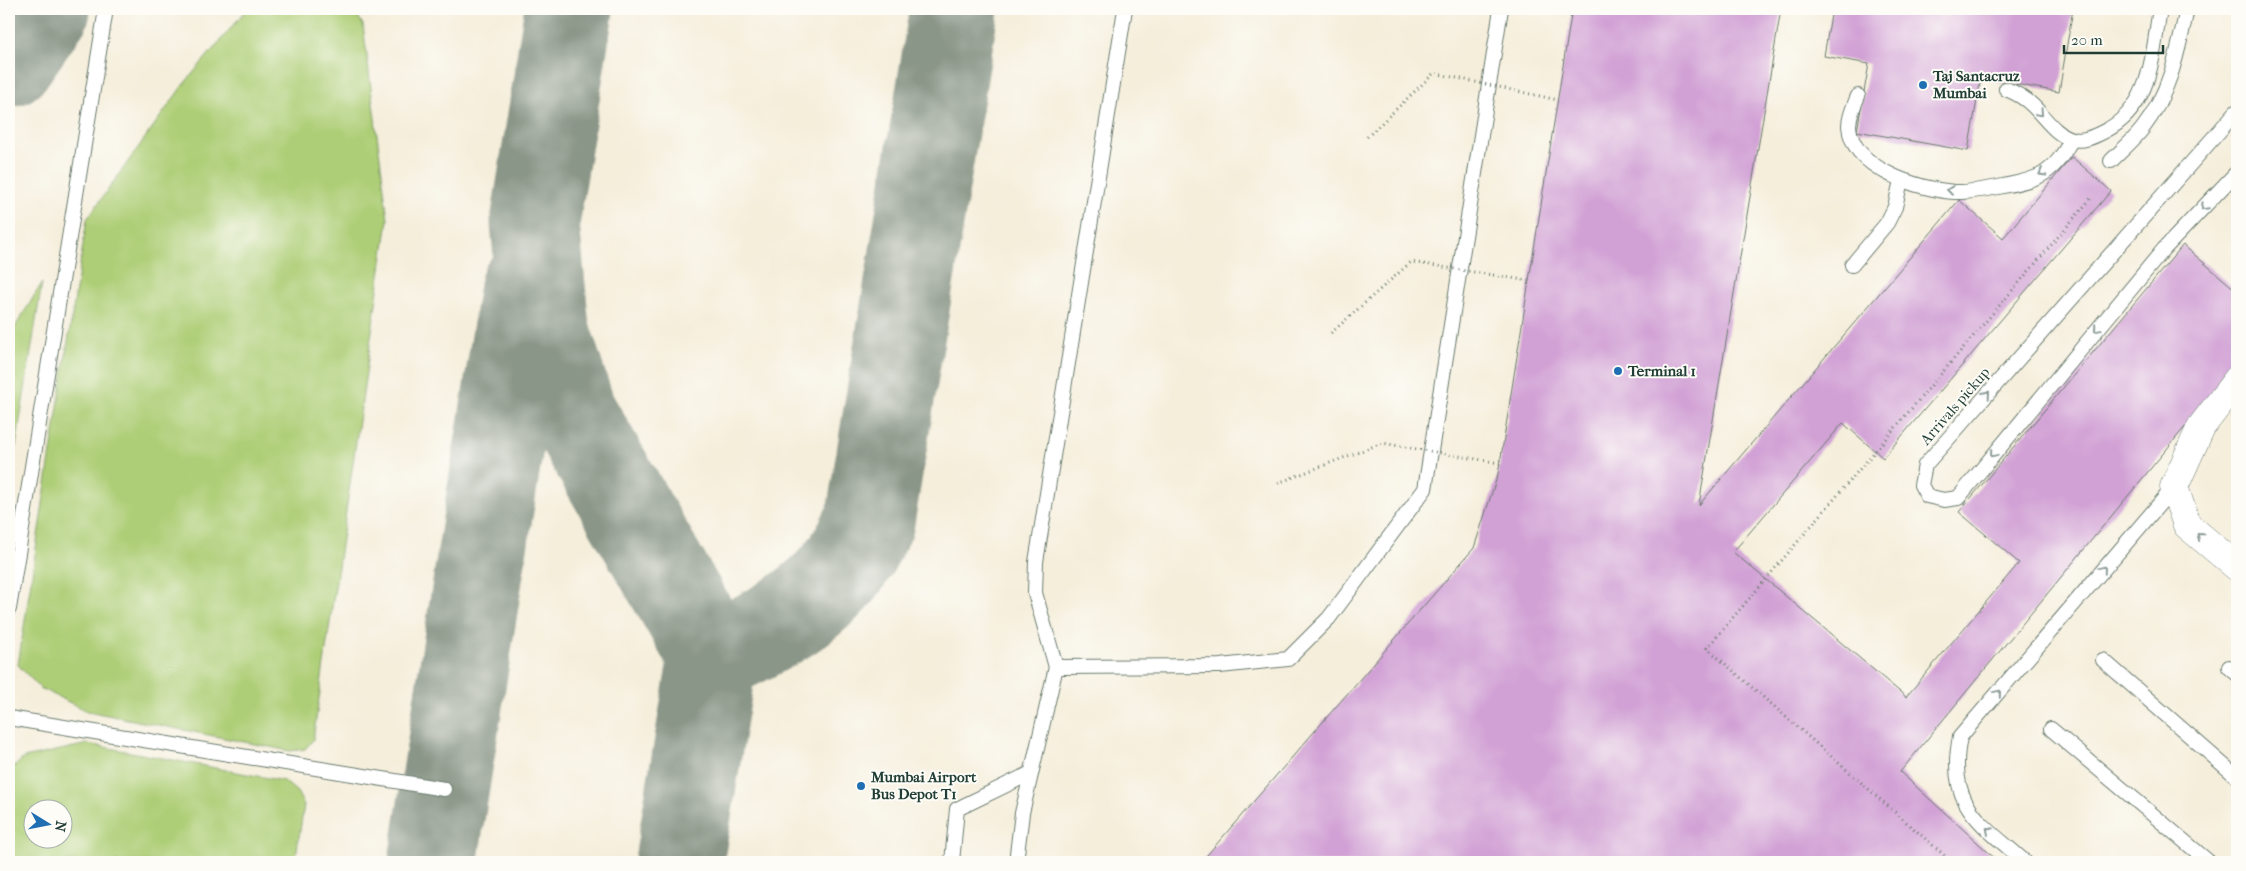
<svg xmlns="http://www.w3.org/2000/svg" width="2246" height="871" font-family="'IM FELL French Canon',serif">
	<rect width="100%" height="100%" fill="#fdfcf7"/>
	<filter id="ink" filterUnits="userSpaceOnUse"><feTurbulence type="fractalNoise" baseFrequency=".02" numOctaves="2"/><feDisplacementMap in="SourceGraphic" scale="10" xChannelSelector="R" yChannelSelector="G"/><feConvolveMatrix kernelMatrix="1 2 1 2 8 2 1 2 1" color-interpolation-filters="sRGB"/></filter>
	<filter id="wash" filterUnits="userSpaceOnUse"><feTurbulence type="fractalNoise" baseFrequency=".0096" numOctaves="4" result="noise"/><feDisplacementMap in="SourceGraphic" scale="20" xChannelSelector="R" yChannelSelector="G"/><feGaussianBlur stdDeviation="1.12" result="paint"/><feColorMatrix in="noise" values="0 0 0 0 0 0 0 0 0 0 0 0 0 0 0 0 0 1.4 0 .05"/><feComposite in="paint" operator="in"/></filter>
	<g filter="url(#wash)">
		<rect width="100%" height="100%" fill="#f5eedb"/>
		<g fill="#adce76" stroke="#668655" fill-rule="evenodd">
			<path d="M 247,9 L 354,9 L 363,25 L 388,220 L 313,740 L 305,749 L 290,751 L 87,711 L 40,688 L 18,665 L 87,219 L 183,85 Z"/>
			<path d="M 42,283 L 9,489 L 9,337 Z"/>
			<path d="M 88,744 L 284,781 L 297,792 L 304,805 L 295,862 L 9,862 L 9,771 L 24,758 ZM 32,808 L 62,808 L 62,838 L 32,838 Z"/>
		</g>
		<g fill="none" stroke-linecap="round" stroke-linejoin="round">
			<g stroke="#8a9688" stroke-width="89">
				<path d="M 569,9 L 535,223 L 545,329 L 572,413 L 713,657 L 679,862"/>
				<path d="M 9,62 L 46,9"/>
				<path d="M 713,657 C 760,635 811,610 843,568 C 854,554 861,536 870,521 L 954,9"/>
				<path d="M 433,862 L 524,288"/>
			</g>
		</g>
		<g id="blocks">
			<g fill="#d1a1d5">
				<path d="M 1572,9 L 1781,9 L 1699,505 L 1959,200 L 2003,238 L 2072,157 L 2111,191 L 1883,458 L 1843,423 L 1733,552 L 1906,697 L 2019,563 L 1959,512 L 2183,245 L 2237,291 L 2237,364 L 1900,772 L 1999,862 L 1201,862 L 1474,548 L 1498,474 L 1502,451 Z"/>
				<path d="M 1832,9 L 2073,9 L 2059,92 L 1981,78 L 1968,151 L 1857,131 L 1869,64 L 1824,56 Z"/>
			</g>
		</g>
	</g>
	<g filter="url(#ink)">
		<use href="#blocks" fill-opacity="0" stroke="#6a7b6e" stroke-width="1"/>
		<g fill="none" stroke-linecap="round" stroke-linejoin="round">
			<defs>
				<g id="lane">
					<path d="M 2006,89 C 2016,93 2024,97 2032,105 C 2044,116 2055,135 2072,139 C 2084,142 2095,136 2105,131 C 2152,107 2152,55 2160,9"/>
					<path d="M 1858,96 C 1854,106 1849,115 1849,126 C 1852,169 1918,189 1954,192 C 1971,193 2029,183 2043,174 C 2057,165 2064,153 2072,139"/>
					<path d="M 2237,111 L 1925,465 L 1921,485 L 1927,496 L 1944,500 L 1958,498 L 2164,249 L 2237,172"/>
					<path d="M 2111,161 C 2121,151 2134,140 2143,128 C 2170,93 2178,51 2187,9"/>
					<path d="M 1852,265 L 1887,223 L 1895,207 L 1901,180"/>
					<path d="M 9,609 L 106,9"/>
					<path d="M 2103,660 L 2237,777"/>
					<path d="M 1056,667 L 1035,593 L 1036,562 L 1125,9"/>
					<path d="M 2229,667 L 2237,674"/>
					<path d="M 9,718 L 444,789"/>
					<path d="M 2051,729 L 2209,862"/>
					<path d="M 952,862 L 957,809 L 1031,773"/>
					<path d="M 1016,862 L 1022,813 L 1056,667 L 1220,666 L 1288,659 L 1329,618 L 1425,489 L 1501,9"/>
					<path d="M 2025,862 C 1980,822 1946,805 1960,737 L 2174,487"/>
				</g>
				<path id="secondary" d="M 2237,380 L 2201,427 L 2174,487 L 2187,525 L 2237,567"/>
			</defs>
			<use href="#lane" stroke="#6a7b6e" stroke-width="16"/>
			<use href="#secondary" stroke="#6a7b6e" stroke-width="29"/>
			<path stroke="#6a7b6e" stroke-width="3" stroke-dasharray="1 4" stroke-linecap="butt" d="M 1952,862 L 1707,648 L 2093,196"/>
			<use href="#lane" stroke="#fff" stroke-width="14"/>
			<use href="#secondary" stroke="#fff" stroke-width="28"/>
			<g stroke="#6a7b6e" stroke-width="3" stroke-dasharray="1 4" stroke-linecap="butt">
				<path d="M 1367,137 L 1434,73 L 1558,100"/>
				<path d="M 1331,333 L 1411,262 L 1530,281"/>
				<path d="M 1278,483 L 1382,443 L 1500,463"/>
			</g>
		</g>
		<defs><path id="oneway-chevron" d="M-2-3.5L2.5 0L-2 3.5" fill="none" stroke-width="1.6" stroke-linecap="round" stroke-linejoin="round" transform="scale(1.25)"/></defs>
		<g stroke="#8f9e9a">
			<use href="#oneway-chevron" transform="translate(2040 113) rotate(47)"/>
			<use href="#oneway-chevron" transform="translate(2042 173) rotate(149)"/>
			<use href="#oneway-chevron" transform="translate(1950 190) rotate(-172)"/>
			<use href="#oneway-chevron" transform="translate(2204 207) rotate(134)"/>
			<use href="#oneway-chevron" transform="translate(2097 329) rotate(130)"/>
			<use href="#oneway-chevron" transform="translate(1987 394) rotate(-49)"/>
			<use href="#oneway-chevron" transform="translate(1993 454) rotate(130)"/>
			<use href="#oneway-chevron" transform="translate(2200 536) rotate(-141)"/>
			<use href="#oneway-chevron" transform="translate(2103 569) rotate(-50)"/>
			<use href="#oneway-chevron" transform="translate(1998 693) rotate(-50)"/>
			<use href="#oneway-chevron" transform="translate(1989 830) rotate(-138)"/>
		</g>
	</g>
	<g fill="#1f6fb2" stroke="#fdfcf7" stroke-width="2">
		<circle cx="1923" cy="85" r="5"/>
		<circle cx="1618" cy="371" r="5"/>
		<circle cx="861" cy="786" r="5"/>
	</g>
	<g text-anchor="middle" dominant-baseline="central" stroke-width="4" stroke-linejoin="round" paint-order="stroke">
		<g font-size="15" font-weight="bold" fill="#1f3d34" stroke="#fdfcf7" text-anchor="start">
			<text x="1933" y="76">Taj Santacruz<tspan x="1933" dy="17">Mumbai</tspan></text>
			<text x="1628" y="371">Terminal 1</text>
			<text x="871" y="777">Mumbai Airport<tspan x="871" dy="17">Bus Depot T1</tspan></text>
		</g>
		<g font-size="15" fill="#1f3d34" stroke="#fdfcf7">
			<text transform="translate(1955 406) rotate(-49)">Arrivals pickup</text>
		</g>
	</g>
	<rect width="2246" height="871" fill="none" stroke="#fdfcf7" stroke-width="30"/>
	<g transform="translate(48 824) rotate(100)"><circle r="24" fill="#fdfcf7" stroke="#a4b0a9"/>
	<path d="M0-4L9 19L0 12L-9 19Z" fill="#1f6fb2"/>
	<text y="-8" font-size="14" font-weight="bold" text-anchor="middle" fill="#1f3d34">N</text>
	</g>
	<path d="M2064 45v8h99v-8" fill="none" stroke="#1f3d34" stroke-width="2.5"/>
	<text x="2071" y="45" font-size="15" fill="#1f3d34" stroke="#fdfcf7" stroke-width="4" paint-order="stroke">20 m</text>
</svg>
